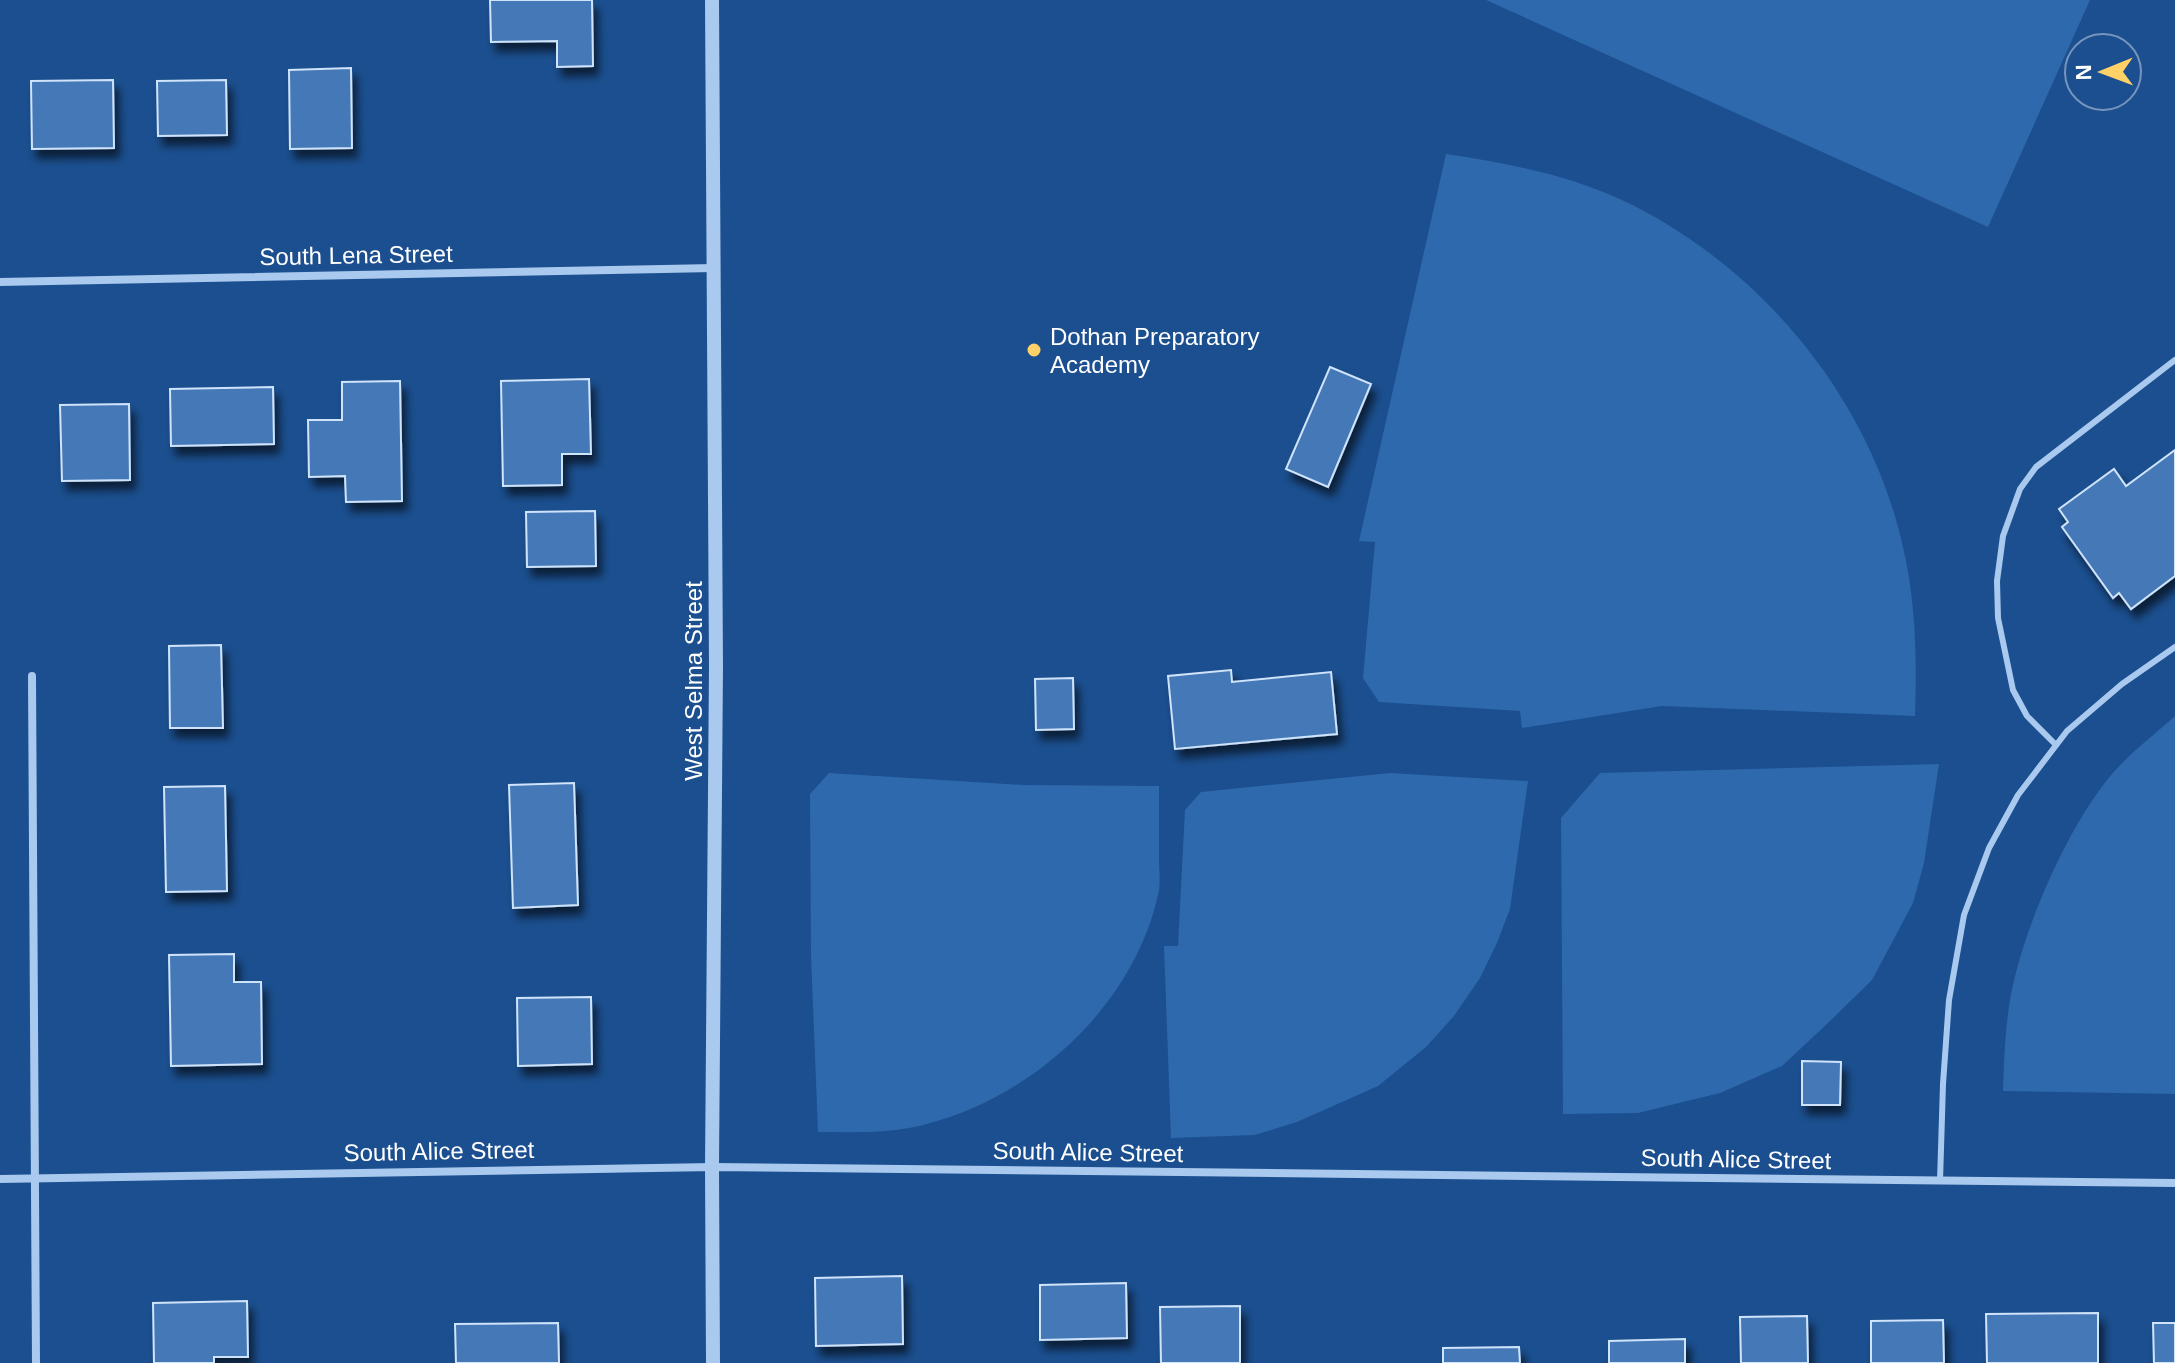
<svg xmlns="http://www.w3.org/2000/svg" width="2175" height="1363" font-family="Helvetica,sans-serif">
	<defs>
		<filter id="shadow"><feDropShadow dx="5" dy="9" stdDeviation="4" flood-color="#0009"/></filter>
	</defs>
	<rect width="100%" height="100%" fill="#1b4f8f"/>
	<g fill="#2e69ad">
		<path d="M 1486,0 L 2090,0 L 1988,227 Z"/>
		<path d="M 1446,154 C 1506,163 1566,174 1622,200 C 1760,265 1870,398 1903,547 C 1916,602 1917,660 1915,716 L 1662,706 L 1522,728 L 1520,711 L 1379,702 L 1363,678 L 1375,542 L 1359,541 Z"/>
		<path d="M 2175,716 L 2175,1094 L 2003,1091 C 2004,1060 2005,1030 2010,1000 C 2022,931 2067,827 2112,774 C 2130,753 2154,735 2175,716 Z"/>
		<path d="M 1939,764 L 1924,863 L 1913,903 L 1872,980 L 1828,1023 L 1782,1066 L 1720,1093 L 1638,1113 L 1563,1114 L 1561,818 L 1600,773 Z"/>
		<path d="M 829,773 L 1024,785 L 1159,786 C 1159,810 1159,834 1159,859 C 1159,870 1161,884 1158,895 C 1133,1006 1034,1096 927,1124 C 891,1134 854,1132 818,1132 L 811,955 L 810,794 Z"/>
		<path d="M 1390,773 L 1528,781 L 1510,909 L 1497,943 L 1480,978 L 1454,1016 L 1426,1047 L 1378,1086 L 1297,1122 L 1255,1135 L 1171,1138 L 1164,946 L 1178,946 L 1185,810 L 1201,792 Z"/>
	</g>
	<g fill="#4478b7" stroke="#cfe3fa" stroke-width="2" filter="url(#shadow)">
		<path d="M 490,0 L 592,0 L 593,66 L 557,67 L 557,41 L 491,42 Z"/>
		<path d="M 351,68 L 352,148 L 290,149 L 289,70 Z"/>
		<path d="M 113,80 L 114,148 L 32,149 L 31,81 Z"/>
		<path d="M 226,80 L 227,135 L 158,136 L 157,81 Z"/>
		<path d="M 1330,367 L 1371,384 L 1328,487 L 1286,469 Z"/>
		<path d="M 589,379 L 591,454 L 562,454 L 562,485 L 503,486 L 501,381 Z"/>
		<path d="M 400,381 L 402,501 L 346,502 L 345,476 L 309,477 L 308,420 L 342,420 L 342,382 Z"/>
		<path d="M 273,387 L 274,444 L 171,446 L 170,389 Z"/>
		<path d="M 129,404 L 130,480 L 62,481 L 60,405 Z"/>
		<path d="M 2175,450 L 2175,576 L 2131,609 L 2119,593 L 2113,598 L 2062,527 L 2068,522 L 2059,509 L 2114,469 L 2126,486 Z"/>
		<path d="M 595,511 L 596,566 L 527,567 L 526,512 Z"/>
		<path d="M 221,645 L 223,728 L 170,728 L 169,646 Z"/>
		<path d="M 1231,670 L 1232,682 L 1331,672 L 1337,734 L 1175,749 L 1168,676 Z"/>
		<path d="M 1073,678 L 1074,729 L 1036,730 L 1035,679 Z"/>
		<path d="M 574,783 L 578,905 L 513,908 L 509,785 Z"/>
		<path d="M 225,786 L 227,891 L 166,892 L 164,787 Z"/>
		<path d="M 234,954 L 234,982 L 261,982 L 262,1064 L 171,1066 L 169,955 Z"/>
		<path d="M 591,997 L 592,1064 L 518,1066 L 517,998 Z"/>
		<path d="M 1802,1061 L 1841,1062 L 1840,1105 L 1802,1105 Z"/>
		<path d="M 902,1276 L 903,1344 L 816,1346 L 815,1278 Z"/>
		<path d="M 1126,1283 L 1127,1338 L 1040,1340 L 1040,1285 Z"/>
		<path d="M 247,1301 L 248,1357 L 214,1357 L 214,1363 L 154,1363 L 153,1303 Z"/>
		<path d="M 1240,1306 L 1240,1363 L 1161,1363 L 1160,1307 Z"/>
		<path d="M 2098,1313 L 2098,1363 L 1987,1363 L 1986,1314 Z"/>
		<path d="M 1807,1316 L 1808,1363 L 1741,1363 L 1740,1317 Z"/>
		<path d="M 1943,1320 L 1944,1363 L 1871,1363 L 1871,1321 Z"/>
		<path d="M 558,1323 L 559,1363 L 456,1363 L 455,1324 Z"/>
		<path d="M 2153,1323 L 2175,1323 L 2175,1363 L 2154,1363 Z"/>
		<path d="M 1685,1339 L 1685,1363 L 1609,1363 L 1609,1341 Z"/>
		<path d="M 1519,1347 L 1520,1363 L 1443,1363 L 1443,1348 Z"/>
	</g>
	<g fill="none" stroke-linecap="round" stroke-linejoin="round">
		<g stroke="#a9c9ee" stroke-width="6">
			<path d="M 2056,745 L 2027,716 L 2013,690 L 1998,618 L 1997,581 L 2003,536 L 2020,489 L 2036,467 L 2175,360"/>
			<path d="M 1940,1181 L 1943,1084 L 1949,1000 L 1964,915 L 1989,848 L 2018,795 L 2067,731 L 2122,684 L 2175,647"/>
		</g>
		<g stroke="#a9c9ee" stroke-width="8">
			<path d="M 0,282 L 714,268"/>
			<path d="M 32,676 L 36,1363"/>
			<path d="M 0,1179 L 712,1167 L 2175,1183"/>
		</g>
		<path stroke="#a9c9ee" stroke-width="14" d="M 712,0 L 716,666 L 712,1167 L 713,1363"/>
	</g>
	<circle fill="#ffd166" stroke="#1b4f8f" stroke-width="3" cx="1034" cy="350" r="8"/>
	<g text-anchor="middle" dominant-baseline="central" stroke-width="8" stroke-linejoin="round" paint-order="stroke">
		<g font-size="24" fill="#fff" stroke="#1b4f8f">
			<text transform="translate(356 255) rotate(-1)">South Lena Street</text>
			<text transform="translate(693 681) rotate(-90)">West Selma Street</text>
			<text transform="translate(439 1151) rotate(-1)">South Alice Street</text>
			<text transform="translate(1088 1152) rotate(1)">South Alice Street</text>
			<text transform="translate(1736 1159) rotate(1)">South Alice Street</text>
		</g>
		<g font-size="24" fill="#fff" stroke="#1b4f8f" text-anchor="start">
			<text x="1050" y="336">Dothan Preparatory<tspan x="1050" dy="28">Academy</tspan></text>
		</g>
	</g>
	<g transform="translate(2103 72) rotate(269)"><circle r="38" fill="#1b4f8f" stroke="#7695bc" stroke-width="2"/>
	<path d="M0-6L14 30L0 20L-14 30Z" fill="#ffd166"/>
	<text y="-12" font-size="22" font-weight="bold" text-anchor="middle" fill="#ffffff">N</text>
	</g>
</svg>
